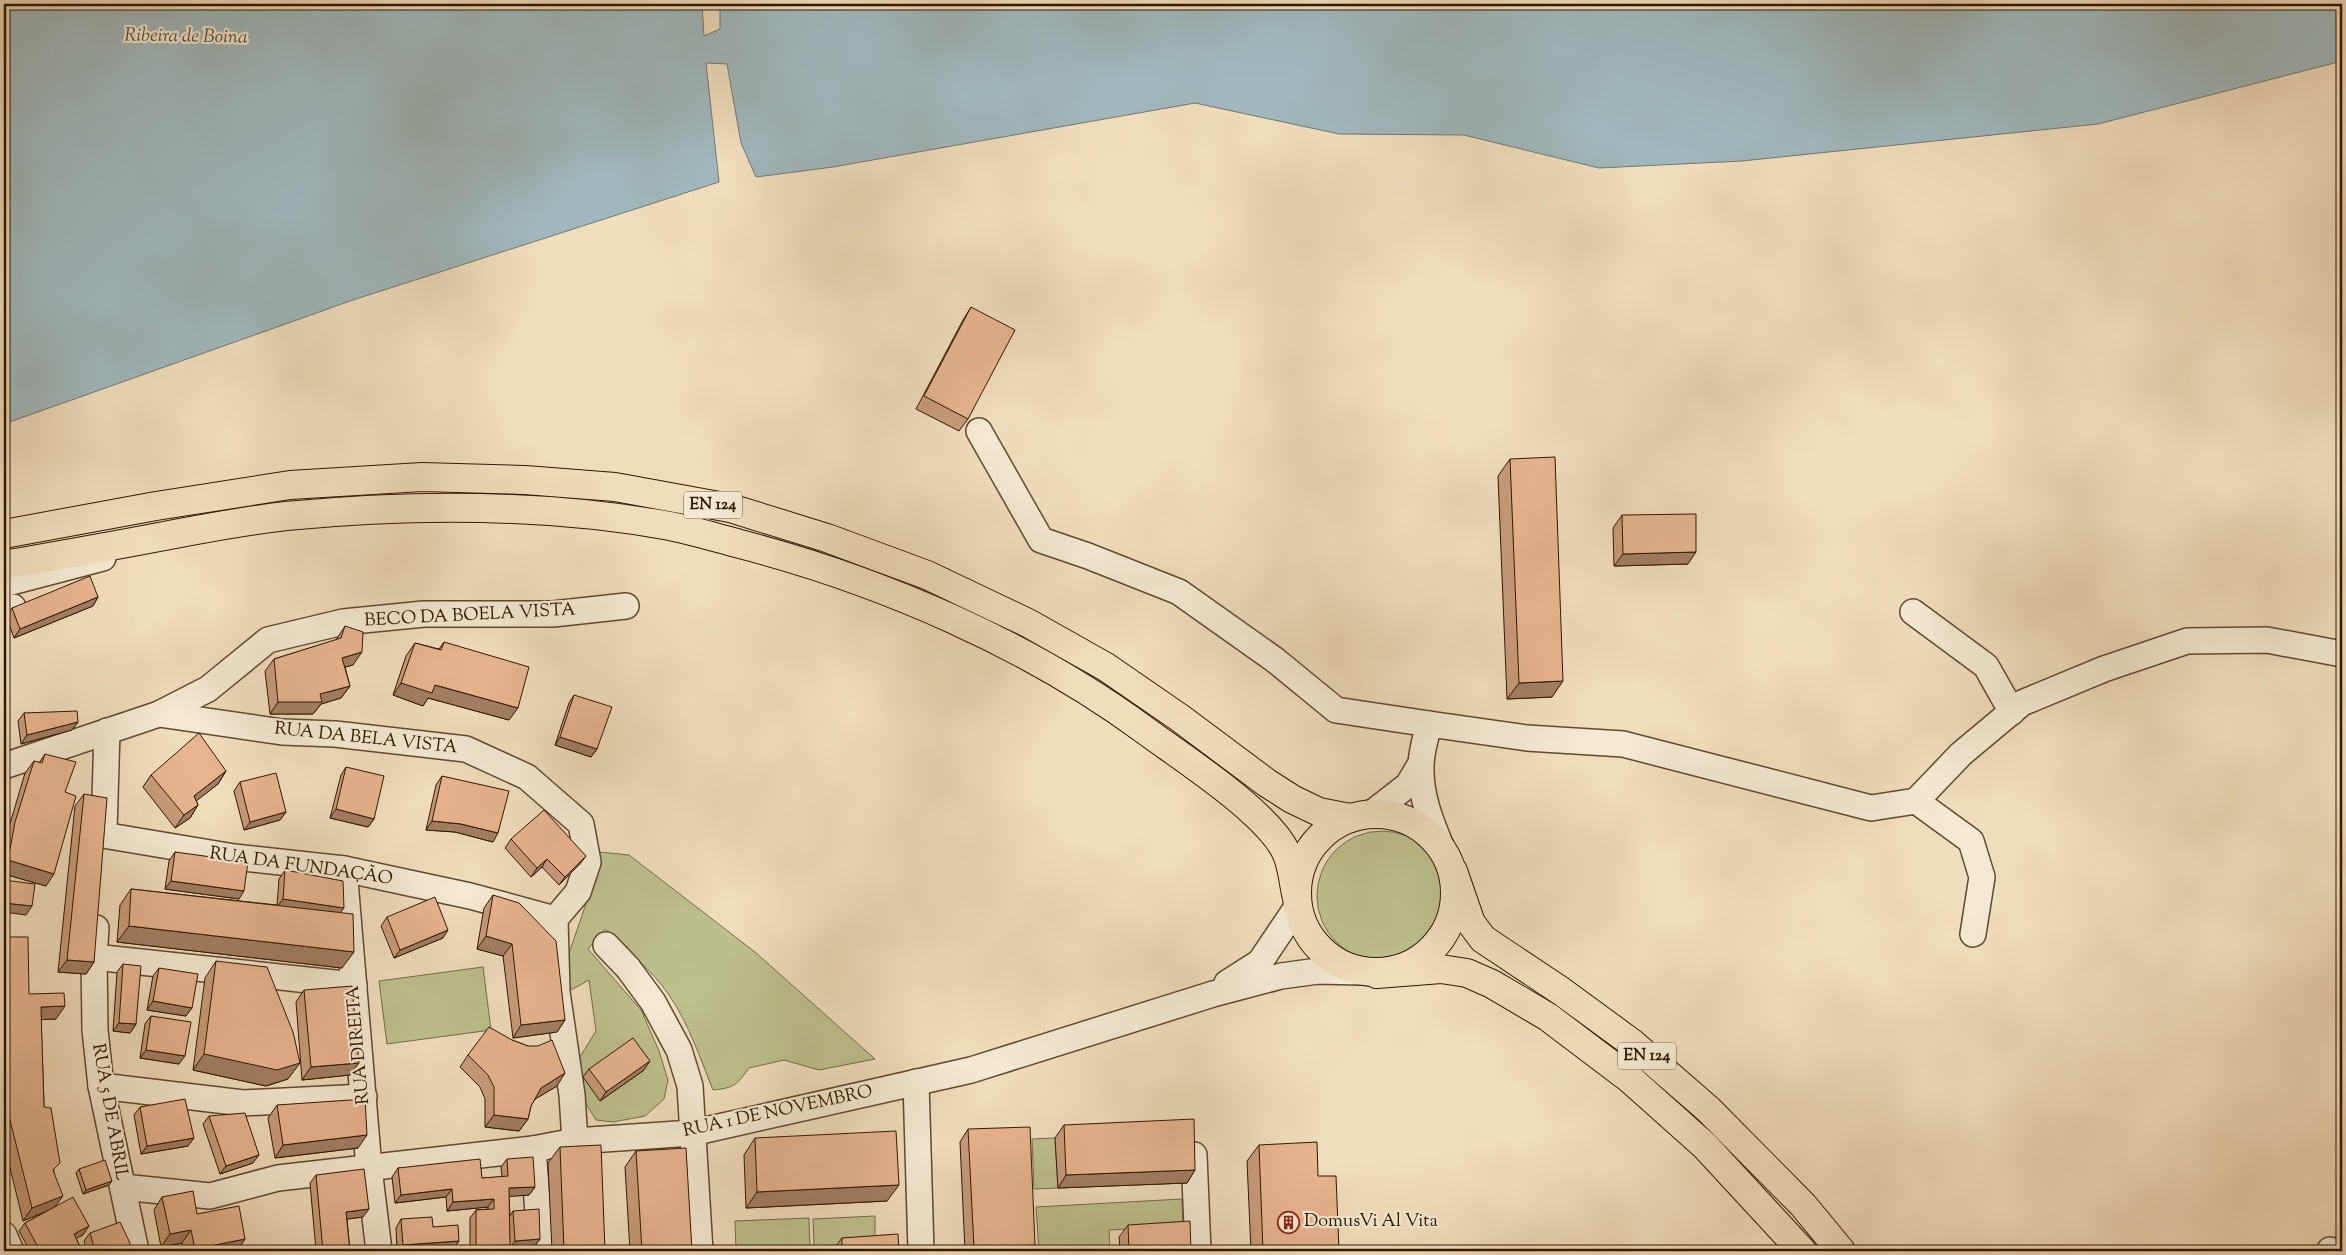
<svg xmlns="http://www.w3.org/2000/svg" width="2346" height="1255" font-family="'Sorts Mill Goudy',serif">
	<rect width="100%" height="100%" fill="#f0ddbc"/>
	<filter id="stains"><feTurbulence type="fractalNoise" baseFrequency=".004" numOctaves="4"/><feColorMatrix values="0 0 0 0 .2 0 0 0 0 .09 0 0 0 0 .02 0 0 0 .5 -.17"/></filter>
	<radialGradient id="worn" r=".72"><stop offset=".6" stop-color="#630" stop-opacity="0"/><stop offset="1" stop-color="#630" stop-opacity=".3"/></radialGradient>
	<g fill="#bdc08e" stroke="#766c47">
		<circle cx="1382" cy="896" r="65"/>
		<path d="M 599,852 L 629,855 L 755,952 L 875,1059 L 819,1070 L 784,1060 L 749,1068 C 737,1085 734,1088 713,1090 C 700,1058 689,1024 669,995 C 652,970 627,950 605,929 L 588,949 L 641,1010 L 659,1051 L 668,1080 L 664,1099 L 645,1116 L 613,1122 L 596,1120 L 581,1096 L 577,1062 L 596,1031 L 589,980 L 571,990 L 564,968 L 591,889 Z"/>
		<path d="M 483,967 L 491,1030 L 387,1044 L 379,981 Z"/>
		<path d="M 1055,1138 L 1058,1188 L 1034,1189 L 1032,1139 Z"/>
		<path d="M 1182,1199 L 1183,1226 L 1109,1230 L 1110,1251 L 1039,1251 L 1036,1207 Z"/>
		<path d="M 875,1216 L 875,1243 L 814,1246 L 813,1219 Z"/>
		<path d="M 809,1218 L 810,1251 L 736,1251 L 735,1221 Z"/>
	</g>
	<path fill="#a0b8bd" stroke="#737871" d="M 4,4 L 702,4 L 704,36 L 720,29 L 720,4 L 2342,4 L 2342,61 L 2098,124 L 1742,161 L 1599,168 L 1464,135 L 1339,134 L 1195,103 L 833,167 L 756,177 L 741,143 L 727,64 L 706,63 L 719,182 L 353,300 L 4,424 Z"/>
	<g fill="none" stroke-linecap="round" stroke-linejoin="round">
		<defs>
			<g id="minor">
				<path d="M 979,431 L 1041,540 L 1088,556 L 1179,592 L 1275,660 L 1336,710 L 1429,724"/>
				<path d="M 4,584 L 103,558"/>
				<path d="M 1913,612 L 1986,666 L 2012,712"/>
				<path d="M 4,613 L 13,607"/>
				<path d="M 159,714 L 282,732 L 335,734 L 466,749 L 527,777 L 581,824 L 588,862 L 578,892 L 555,919 L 557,992 L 572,1095 L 575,1141"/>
				<path d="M 4,766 L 159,714 L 208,689 L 268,640 L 343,622 L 424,614 L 553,614 L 626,606"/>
				<path d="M 1916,801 L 1971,841 L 1982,877 L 1973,934"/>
				<path d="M 1372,813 L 1408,785 L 1420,765"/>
				<path d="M 104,831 L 107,731"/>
				<path d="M 103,835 L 234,857 L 344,869 L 470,896 L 555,919"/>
				<path d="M 1441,846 C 1430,820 1420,794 1421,766 C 1421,752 1426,737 1429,724 L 1527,738 L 1623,744 L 1871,808 L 1916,801 L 1961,754 L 2022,703 L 2104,669 L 2187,641 L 2267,640 L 2342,654"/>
				<path d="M 344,869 L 369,1168 L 379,1251"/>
				<path d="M 96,928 L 94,957 L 95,1030 L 101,1086 L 136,1251"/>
				<path d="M 606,945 L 628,968 L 653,1002 L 679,1050 L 690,1086 L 700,1251"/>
				<path d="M 94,957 L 354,985"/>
				<path d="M 1227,983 L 1260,962 L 1297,907"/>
				<path d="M 916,1082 L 921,1251"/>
				<path d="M 101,1086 L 243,1103 L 364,1097"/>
				<path d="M 533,1149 L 541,1251"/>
				<path d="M 1194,1155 L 1198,1251"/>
				<path d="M 123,1187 L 210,1196 L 278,1178 L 533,1149 L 575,1141 L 692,1133 L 971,1070 L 1213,994 L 1281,976 L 1318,971 L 1361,972"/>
				<path d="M 4,1235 L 11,1251"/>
				<path d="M 2330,1250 L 2333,1251"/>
			</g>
			<g id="primary">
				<path d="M 4,534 L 156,506 L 290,485 L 422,477 L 525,480 L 615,487 L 730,508 L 827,538 L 927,575 L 1028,623 L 1106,667 L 1180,718 L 1267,783 L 1292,799 L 1319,812 L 1350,818"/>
				<path d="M 4,565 C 55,556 107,547 159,537 C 200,529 243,521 286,516 C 413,504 544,503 670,526 C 694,531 717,538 740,544 C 882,581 1028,644 1146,731 C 1184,759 1267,812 1286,852 C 1292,864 1293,880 1296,894"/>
				<circle cx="1376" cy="893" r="79"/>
				<path d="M 1453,871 L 1471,923 L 1483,939 L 1561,991 L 1632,1043 L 1708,1109 L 1803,1205 L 1841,1251"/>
				<path d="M 1377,974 L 1441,969 L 1467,973 L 1492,984 L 1548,1017 L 1630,1079 L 1705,1146 L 1802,1251"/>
			</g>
		</defs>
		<use href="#minor" stroke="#5f492f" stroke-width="28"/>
		<use href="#primary" stroke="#2f1800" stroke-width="30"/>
		<use href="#minor" stroke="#f5e9d3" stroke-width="25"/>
		<use href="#primary" stroke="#f0ddbc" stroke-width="28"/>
	</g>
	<g fill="#c89b7b" stroke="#2f1800">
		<path d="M 971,307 L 968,419 L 959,431 L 916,409 L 963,320 Z"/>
		<path d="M 1510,459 L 1552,697 L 1507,699 L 1498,476 Z"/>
		<path d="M 1622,515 L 1688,564 L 1614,566 L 1613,528 Z"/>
		<path d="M 98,597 L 93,606 L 14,638 L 6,616 L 12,608 Z"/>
		<path d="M 345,626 L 353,665 L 345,667 L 350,686 L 341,698 L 321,704 L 313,714 L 270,714 L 265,671 L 274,659 L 336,640 Z"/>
		<path d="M 444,642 L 509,720 L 428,698 L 423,706 L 393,695 L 406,656 L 415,643 L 439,649 Z"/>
		<path d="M 574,695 L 597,749 L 591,757 L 555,745 L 569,703 Z"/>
		<path d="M 24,713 L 78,722 L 72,730 L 21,744 L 18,721 Z"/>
		<path d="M 45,754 L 65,792 L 46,886 L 4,874 L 4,849 L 7,834 L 25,773 L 34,761 L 39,763 Z"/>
		<path d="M 346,767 L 374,819 L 368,827 L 330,818 L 341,775 Z"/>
		<path d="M 226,771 L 218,784 L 196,800 L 198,805 L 190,818 L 175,828 L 143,787 L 151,775 Z"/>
		<path d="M 442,776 L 493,842 L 455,832 L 426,830 L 436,785 Z"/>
		<path d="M 240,782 L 286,812 L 280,820 L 244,830 L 234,791 Z"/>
		<path d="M 84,794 L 94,962 L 86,974 L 58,972 L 75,806 Z"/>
		<path d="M 511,839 L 580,864 L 559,885 L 542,867 L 531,877 L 505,848 Z"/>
		<path d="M 175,852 L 239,899 L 165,889 L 169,861 Z"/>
		<path d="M 285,870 L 344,908 L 340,912 L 342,968 L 117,942 L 120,905 L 131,889 L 277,905 L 279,879 Z"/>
		<path d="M 493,895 L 565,1020 L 557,1032 L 513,1038 L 503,956 L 477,949 L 484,908 Z"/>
		<path d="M 387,917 L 443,938 L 394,958 L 381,926 Z"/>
		<path d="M 4,937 L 29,994 L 56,1019 L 41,1019 L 44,1107 L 54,1172 L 55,1207 L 83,1235 L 76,1238 L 82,1251 L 30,1251 L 19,1231 L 25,1223 L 49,1210 L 23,1221 L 4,1143 Z"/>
		<path d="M 216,961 L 288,1079 L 266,1086 L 193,1070 L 205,978 Z"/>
		<path d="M 123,964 L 136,1024 L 130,1033 L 113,1031 L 117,972 Z"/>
		<path d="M 159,968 L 186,1016 L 147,1010 L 153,976 Z"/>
		<path d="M 304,990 L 350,1075 L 302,1080 L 296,1002 Z"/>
		<path d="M 151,1016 L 179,1064 L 140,1058 L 145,1024 Z"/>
		<path d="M 512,1040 L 528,1046 L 557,1086 L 535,1099 L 531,1106 L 528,1119 L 519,1131 L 485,1127 L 485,1099 L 480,1087 L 460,1067 L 468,1055 Z"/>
		<path d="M 589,1069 L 644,1070 L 600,1101 L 583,1077 Z"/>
		<path d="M 277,1105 L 358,1148 L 275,1158 L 268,1118 Z"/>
		<path d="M 140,1107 L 188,1146 L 141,1154 L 134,1115 Z"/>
		<path d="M 209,1116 L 253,1163 L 220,1174 L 203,1124 Z"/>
		<path d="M 1064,1125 L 1195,1170 L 1187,1183 L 1058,1188 L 1055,1138 Z"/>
		<path d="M 968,1129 L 1030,1251 L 965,1251 L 960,1142 Z"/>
		<path d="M 755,1138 L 887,1201 L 746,1208 L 744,1155 Z"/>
		<path d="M 1259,1145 L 1318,1176 L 1339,1251 L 1251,1251 L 1247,1161 Z"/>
		<path d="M 560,1147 L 605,1251 L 552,1251 L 548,1163 Z"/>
		<path d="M 636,1151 L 692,1251 L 630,1251 L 625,1167 Z"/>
		<path d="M 507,1159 L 535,1187 L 529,1195 L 509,1196 L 510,1216 L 513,1211 L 540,1239 L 534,1247 L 509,1249 L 509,1246 L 506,1251 L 470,1251 L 470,1218 L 476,1210 L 488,1209 L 488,1207 L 447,1211 L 446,1197 L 395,1203 L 392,1177 L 398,1168 L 482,1178 L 502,1177 L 501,1167 Z"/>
		<path d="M 79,1169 L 109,1185 L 83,1194 L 76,1173 Z"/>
		<path d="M 316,1175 L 363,1217 L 347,1219 L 350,1251 L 316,1251 L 310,1183 Z"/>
		<path d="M 162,1197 L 197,1214 L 245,1239 L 237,1251 L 184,1251 L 182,1243 L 161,1247 L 154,1210 Z"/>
		<path d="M 401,1219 L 433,1227 L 459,1241 L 453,1249 L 423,1251 L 397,1251 L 396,1228 Z"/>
		<path d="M 1128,1225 L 1191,1251 L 1120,1251 L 1119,1237 Z"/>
		<path d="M 90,1233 L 128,1251 L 87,1251 L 84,1241 Z"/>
		<path d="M 842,1238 L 899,1251 L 833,1251 L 833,1250 Z"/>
	</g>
	<g fill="#a27e64" stroke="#2f1800">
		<path d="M 1696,552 L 1688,564 L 1614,566 L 1623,554 Z"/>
		<path d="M 98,597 L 93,606 L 14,638 L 20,629 Z"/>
		<path d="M 362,652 L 353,665 L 334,670 L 342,658 Z"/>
		<path d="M 1563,681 L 1552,697 L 1507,699 L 1519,683 Z"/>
		<path d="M 401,683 L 435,685 L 518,708 L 509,720 L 428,698 L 423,706 L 393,695 Z"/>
		<path d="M 350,686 L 341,698 L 321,704 L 313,714 L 270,714 L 278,702 L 320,694 Z"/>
		<path d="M 78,722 L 72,730 L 21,744 L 27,735 Z"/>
		<path d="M 560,737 L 597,749 L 591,757 L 555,745 Z"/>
		<path d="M 226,771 L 218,784 L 186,809 L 194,796 Z"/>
		<path d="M 198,805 L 190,818 L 175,828 L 184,815 Z"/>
		<path d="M 336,809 L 374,819 L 368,827 L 330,818 Z"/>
		<path d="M 286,812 L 280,820 L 244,830 L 250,822 Z"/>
		<path d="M 432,821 L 461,824 L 498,833 L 493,842 L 455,832 L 426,830 Z"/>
		<path d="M 586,856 L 580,864 L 559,885 L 565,877 Z"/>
		<path d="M 547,859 L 542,867 L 531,877 L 537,868 Z"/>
		<path d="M 8,860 L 54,874 L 46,886 L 4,874 L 4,865 Z"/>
		<path d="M 171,881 L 244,891 L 239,899 L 165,889 Z"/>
		<path d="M 283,899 L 344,908 L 338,916 L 277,907 Z"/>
		<path d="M 4,903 L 32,906 L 26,915 L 4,912 Z"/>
		<path d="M 129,926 L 354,952 L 342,968 L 117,942 Z"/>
		<path d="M 448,930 L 443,938 L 394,958 L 400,950 Z"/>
		<path d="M 486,936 L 512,944 L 503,956 L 477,949 Z"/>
		<path d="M 67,960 L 94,962 L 86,974 L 58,972 Z"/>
		<path d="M 153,1001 L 192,1008 L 186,1016 L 147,1010 Z"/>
		<path d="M 65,1006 L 56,1019 L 32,1020 L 41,1007 Z"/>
		<path d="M 565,1020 L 557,1032 L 513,1038 L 521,1025 Z"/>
		<path d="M 119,1023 L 136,1024 L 130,1033 L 113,1031 Z"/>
		<path d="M 146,1050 L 185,1056 L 179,1064 L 140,1058 Z"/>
		<path d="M 204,1054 L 300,1063 L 288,1079 L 266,1086 L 193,1070 Z"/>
		<path d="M 650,1061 L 644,1070 L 600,1101 L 606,1092 Z"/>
		<path d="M 359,1063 L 350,1075 L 302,1080 L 311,1067 Z"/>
		<path d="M 565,1073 L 557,1086 L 532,1101 L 541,1088 Z"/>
		<path d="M 494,1115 L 528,1119 L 519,1131 L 485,1127 Z"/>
		<path d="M 367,1135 L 358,1148 L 275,1158 L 283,1145 Z"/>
		<path d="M 194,1138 L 188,1146 L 141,1154 L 147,1146 Z"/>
		<path d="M 259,1155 L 253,1163 L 220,1174 L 226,1166 Z"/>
		<path d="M 1195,1170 L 1187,1183 L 1058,1188 L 1066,1175 Z"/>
		<path d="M 112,1181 L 109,1185 L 83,1194 L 86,1190 Z"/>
		<path d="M 899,1185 L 887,1201 L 746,1208 L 757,1192 Z"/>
		<path d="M 535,1187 L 529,1195 L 503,1197 L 509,1188 Z"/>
		<path d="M 452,1189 L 446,1197 L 395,1203 L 401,1195 Z"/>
		<path d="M 63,1196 L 54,1208 L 23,1221 L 32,1208 Z"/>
		<path d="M 494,1199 L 488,1207 L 447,1211 L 453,1202 Z"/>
		<path d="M 369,1209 L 363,1217 L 340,1220 L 346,1212 Z"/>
		<path d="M 89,1226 L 83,1235 L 69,1242 L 74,1234 Z"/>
		<path d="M 191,1230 L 182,1243 L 161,1247 L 170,1234 Z"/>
		<path d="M 245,1239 L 237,1251 L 193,1251 L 195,1249 Z"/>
		<path d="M 540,1239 L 534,1247 L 509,1249 L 515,1241 Z"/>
		<path d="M 459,1241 L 453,1249 L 423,1251 L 399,1251 L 403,1245 Z"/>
		<path d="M 510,1245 L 506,1251 L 472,1251 L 476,1246 Z"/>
		<path d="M 1035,1245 L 1030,1251 L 972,1251 L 974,1248 Z"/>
	</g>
	<g fill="#e8b48f" stroke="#2f1800">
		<path d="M 971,307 L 1015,330 L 968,419 L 924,396 Z"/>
		<path d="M 1555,457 L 1563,681 L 1519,683 L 1510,459 Z"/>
		<path d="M 1696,514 L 1696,552 L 1623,554 L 1622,515 Z"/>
		<path d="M 90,576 L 98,597 L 20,629 L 12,608 Z"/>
		<path d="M 345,626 L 363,632 L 362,652 L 342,658 L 350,686 L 320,694 L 322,702 L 278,702 L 274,659 L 341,638 Z"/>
		<path d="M 444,642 L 529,667 L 518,708 L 435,685 L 432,693 L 401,683 L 415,643 L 441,650 Z"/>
		<path d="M 574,695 L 612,707 L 597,749 L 560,737 Z"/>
		<path d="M 77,711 L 78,722 L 27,735 L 24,713 Z"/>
		<path d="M 199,733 L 226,771 L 194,796 L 198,805 L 184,815 L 151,775 Z"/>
		<path d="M 45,754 L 76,762 L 65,792 L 76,796 L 54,874 L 8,860 L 15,822 L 34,761 L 42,763 Z"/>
		<path d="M 346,767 L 384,776 L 374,819 L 336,809 Z"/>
		<path d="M 276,773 L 286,812 L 250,822 L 240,782 Z"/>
		<path d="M 442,776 L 509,791 L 498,833 L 461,824 L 432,821 Z"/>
		<path d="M 84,794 L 107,798 L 94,962 L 67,960 Z"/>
		<path d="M 544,810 L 586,856 L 565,877 L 547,859 L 537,868 L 511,839 Z"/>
		<path d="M 175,852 L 248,862 L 244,891 L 171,881 Z"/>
		<path d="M 285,870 L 343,881 L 344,908 L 283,899 Z"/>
		<path d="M 4,880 L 35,884 L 32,906 L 4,903 Z"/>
		<path d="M 131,889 L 353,914 L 354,952 L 129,926 Z"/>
		<path d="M 493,895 L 519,903 L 556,941 L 565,1020 L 521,1025 L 512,944 L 486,936 Z"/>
		<path d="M 435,897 L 448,930 L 400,950 L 387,917 Z"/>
		<path d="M 4,937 L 28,937 L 29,994 L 64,993 L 65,1006 L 41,1007 L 44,1107 L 51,1108 L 60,1163 L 53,1170 L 63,1196 L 32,1208 L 7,1108 L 4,999 Z"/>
		<path d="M 216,961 L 267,967 L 293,1032 L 300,1063 L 277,1070 L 204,1054 Z"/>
		<path d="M 123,964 L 141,966 L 136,1024 L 119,1023 Z"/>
		<path d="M 159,968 L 198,974 L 192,1008 L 153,1001 Z"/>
		<path d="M 352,986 L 359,1063 L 311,1067 L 304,990 Z"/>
		<path d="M 151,1016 L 191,1022 L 185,1056 L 146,1050 Z"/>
		<path d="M 489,1027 L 512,1040 L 528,1046 L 538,1046 L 552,1040 L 565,1073 L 541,1088 L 531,1106 L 528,1119 L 494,1115 L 494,1087 L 488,1075 L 468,1055 Z"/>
		<path d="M 633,1038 L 650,1061 L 606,1092 L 589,1069 Z"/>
		<path d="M 185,1099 L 194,1138 L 147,1146 L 140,1107 Z"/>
		<path d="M 365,1099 L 367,1135 L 283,1145 L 277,1105 Z"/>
		<path d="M 245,1113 L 259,1155 L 226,1166 L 209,1116 Z"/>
		<path d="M 1194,1119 L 1195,1170 L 1066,1175 L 1064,1125 Z"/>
		<path d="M 1030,1127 L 1035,1245 L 974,1248 L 968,1129 Z"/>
		<path d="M 896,1131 L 899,1185 L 757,1192 L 755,1138 Z"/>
		<path d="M 1317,1142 L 1318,1176 L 1336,1176 L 1339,1251 L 1263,1251 L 1259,1145 Z"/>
		<path d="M 601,1145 L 605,1251 L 564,1251 L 560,1147 Z"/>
		<path d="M 686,1148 L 692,1251 L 642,1251 L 636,1151 Z"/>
		<path d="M 533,1157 L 535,1187 L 509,1188 L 510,1245 L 476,1246 L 476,1210 L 494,1209 L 494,1199 L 453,1202 L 452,1189 L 401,1195 L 398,1168 L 480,1159 L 482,1178 L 508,1176 L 507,1159 Z"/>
		<path d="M 105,1160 L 112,1181 L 86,1190 L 79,1169 Z"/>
		<path d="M 364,1169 L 369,1209 L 346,1212 L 350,1251 L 323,1251 L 316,1175 Z"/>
		<path d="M 193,1191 L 197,1214 L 239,1206 L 245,1239 L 195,1249 L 191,1230 L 170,1234 L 162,1197 Z"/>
		<path d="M 73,1197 L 89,1226 L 74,1234 L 82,1251 L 50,1251 L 49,1248 L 42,1251 L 40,1251 L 25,1223 Z"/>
		<path d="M 539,1209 L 540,1239 L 515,1241 L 513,1211 Z"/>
		<path d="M 432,1217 L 433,1227 L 458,1225 L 459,1241 L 403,1245 L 401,1219 Z"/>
		<path d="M 1190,1221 L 1191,1251 L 1129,1251 L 1128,1225 Z"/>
		<path d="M 120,1222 L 130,1243 L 128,1251 L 95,1251 L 90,1233 Z"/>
		<path d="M 898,1234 L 899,1251 L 842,1251 L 842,1238 Z"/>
	</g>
	<defs>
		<symbol id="building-ring" viewBox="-11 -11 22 22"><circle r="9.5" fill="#f5e9d3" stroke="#8f2418" stroke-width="1.5"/><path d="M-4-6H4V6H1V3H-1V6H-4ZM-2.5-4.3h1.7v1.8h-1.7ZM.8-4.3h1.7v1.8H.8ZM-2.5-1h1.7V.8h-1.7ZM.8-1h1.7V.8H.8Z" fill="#8f2418"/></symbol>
	</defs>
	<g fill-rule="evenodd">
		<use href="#building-ring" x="1276" y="1210" width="25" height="25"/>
	</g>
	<g text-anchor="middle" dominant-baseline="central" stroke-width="4.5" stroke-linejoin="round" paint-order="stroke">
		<g fill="#f5e9d3" stroke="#6a573f" stroke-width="1">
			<rect x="684" y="491.5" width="58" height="27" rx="4"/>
			<rect x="1618" y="1042.5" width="58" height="27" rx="4"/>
		</g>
		<g font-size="16" font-weight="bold" fill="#2f1800">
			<text x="713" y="505">EN 124</text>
			<text x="1647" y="1056">EN 124</text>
		</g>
		<g font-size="18" fill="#2f1800" stroke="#f5e9d3">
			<text transform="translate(470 616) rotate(-3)">BECO DA BOELA VISTA</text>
			<text transform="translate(366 739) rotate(6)">RUA DA BELA VISTA</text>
			<text transform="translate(301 867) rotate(8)">RUA DA FUNDAÇÃO</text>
			<text transform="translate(359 1045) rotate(-95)">RUA DIREITA</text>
			<text transform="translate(109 1112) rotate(80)">RUA 5 DE ABRIL</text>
			<text transform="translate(778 1112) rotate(-12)">RUA 1 DE NOVEMBRO</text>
		</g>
		<g font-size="18" fill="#2f1800" stroke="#f5e9d3" text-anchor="start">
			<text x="1304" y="1222">DomusVi Al Vita</text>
		</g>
		<g font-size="19" font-style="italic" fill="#575042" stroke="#f5e9d3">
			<text transform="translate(186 37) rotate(1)">Ribeira de Boina</text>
		</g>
	</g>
	<rect width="2346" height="1255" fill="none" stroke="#f0ddbc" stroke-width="20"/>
	<rect x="5" y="5" width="2336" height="1245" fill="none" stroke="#2f1800" stroke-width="2.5"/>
	<rect x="10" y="10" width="2326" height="1235" fill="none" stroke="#2f1800"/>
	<rect width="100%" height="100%" filter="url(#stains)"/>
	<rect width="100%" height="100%" fill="url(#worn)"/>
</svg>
